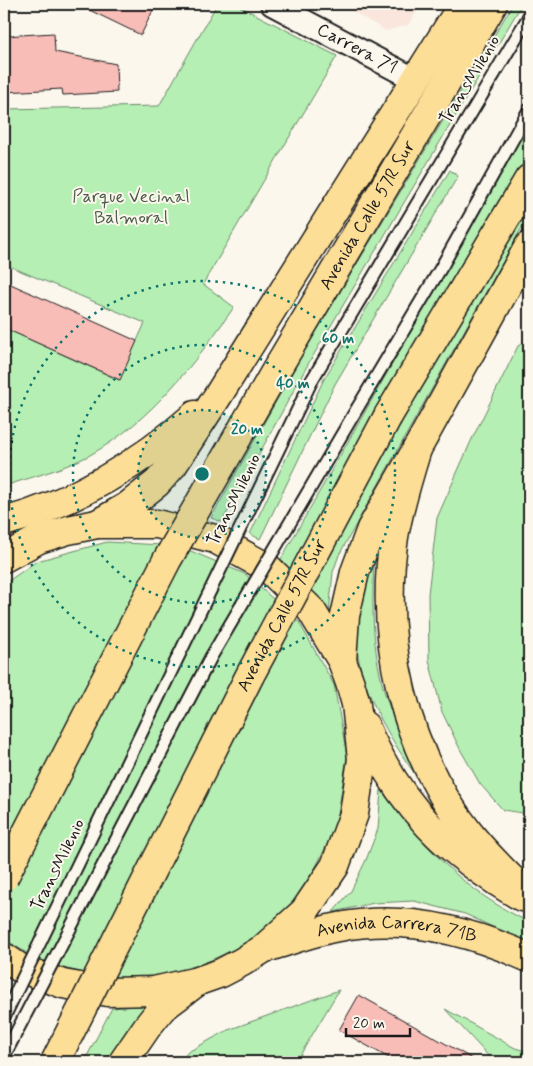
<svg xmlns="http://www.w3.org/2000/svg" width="533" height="1066" font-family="Mynerve,sans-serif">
	<rect width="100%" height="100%" fill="#fbf7ec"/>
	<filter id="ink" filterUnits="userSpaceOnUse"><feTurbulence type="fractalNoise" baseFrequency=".02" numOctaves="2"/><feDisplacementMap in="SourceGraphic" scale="10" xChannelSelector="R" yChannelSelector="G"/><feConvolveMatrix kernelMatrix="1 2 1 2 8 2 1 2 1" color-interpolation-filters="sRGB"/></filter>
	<g filter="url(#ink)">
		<path fill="#fae6dc" d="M 340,4 L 422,4 L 408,25 L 386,31 Z"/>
		<g fill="#b5efb3" stroke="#688668">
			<path d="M 217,4 L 235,4 L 337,56 L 203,284 L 234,307 C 195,363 151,421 90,455 C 64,469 32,477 4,486 L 4,328 L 119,380 L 145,323 L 4,264 L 4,109 L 159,106 Z"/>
			<path d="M 513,4 L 522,4 L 307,366 L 222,522 L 211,518 L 298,362 Z"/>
			<path d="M 529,124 L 529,154 L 385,400 L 291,570 L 281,559 Z"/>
			<path d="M 450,170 L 458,176 L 335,384 L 260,539 L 250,534 L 324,379 Z"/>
			<path d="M 529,199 L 529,215 L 339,555 L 333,572 L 329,613 L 309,591 L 403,409 Z"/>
			<path d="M 529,339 L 529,814 L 503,810 L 480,784 L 460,749 L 442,712 L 429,660 L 428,594 L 437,518 L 472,439 L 518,346 Z"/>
			<path d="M 107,542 L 179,546 L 245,574 L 299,622 L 334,685 L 347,756 L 336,827 L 303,892 L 250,942 L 185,972 L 113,980 L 43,963 L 4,939 L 4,584 L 37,561 Z"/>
			<path d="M 375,549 C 372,590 371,634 380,674 C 389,720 416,762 437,804 C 396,750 343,675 358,603 C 362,585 370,567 375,549 Z"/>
			<path d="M 381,790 C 425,847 463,891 529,922 L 529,944 L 465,914 L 414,901 L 374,903 L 333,912 L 351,891 L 366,860 L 378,829 Z"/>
			<path d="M 339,990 L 296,1062 L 179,1062 L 188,1052 L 228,1030 Z"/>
			<path d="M 154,1004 L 110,1062 L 84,1062 L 112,1008 Z"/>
			<path d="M 445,1009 L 515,1048 L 529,1052 L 529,1062 L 494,1062 Z"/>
		</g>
		<g fill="#f9bdb8" stroke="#1c1c1c">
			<path d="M 77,4 L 156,4 L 141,35 Z"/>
			<path d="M 54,33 L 55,52 L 116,64 L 117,92 L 63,95 L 62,89 L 4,92 L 4,36 Z"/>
			<path d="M 4,281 L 137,341 L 120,380 L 4,328 Z"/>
			<path d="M 359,995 L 478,1062 L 396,1062 L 339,1030 Z"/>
		</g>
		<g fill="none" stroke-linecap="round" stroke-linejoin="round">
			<defs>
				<g id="lane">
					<path d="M 312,380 L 529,16"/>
					<path d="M 358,407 L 442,266 L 529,110"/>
				</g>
				<g id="street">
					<path id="s1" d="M 272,4 L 416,80"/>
				</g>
				<g id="primary">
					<path d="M 4,558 L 39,539 L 68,530 L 97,524 L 157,524 L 215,539 L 268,568 L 311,610 L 342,661 L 350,683 L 356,704 L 362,759 L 354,814 L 335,866 L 304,912 L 263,949 L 242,962 L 221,973 L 198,981 L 154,991 L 108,992 L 63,984 L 20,968 L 4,957"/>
					<path d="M 365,726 C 398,805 449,855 522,897"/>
					<path id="s2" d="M 269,947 C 292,940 315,931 339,927 C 404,914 470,931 529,958"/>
				</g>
				<g id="highway">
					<path id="s3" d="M 279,365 L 493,4"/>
					<path d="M 388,416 L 529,179"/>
					<path d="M 417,449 C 408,478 399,507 394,537 C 379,639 404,751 469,833 C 487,856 508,876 529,896"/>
					<path d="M 4,522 C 74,503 141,463 195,415"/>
					<path d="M 97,524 L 128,506 L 157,483 L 173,465 L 219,394 L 463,4"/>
					<path d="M 342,661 L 345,616 L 355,572 L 371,529 L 417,449 L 529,246"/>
					<path d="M 123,1062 L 147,1027 L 162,1008 L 198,981"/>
				</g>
			</defs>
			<use href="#lane" stroke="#1c1c1c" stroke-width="15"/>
			<use href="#street" stroke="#1c1c1c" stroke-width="26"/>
			<use href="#primary" stroke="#1c1c1c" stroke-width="31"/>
			<use href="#highway" stroke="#1c1c1c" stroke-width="31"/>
			<use href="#lane" stroke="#fbf7ec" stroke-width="11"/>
			<use href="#street" stroke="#fbf7ec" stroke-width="22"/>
			<use href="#primary" stroke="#fdde96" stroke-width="28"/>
			<use href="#highway" stroke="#fdde96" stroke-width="28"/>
			<defs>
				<g id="lane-bridge">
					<path d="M 4,1017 L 312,380"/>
					<path d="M 4,1056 L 211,657 L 358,407"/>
				</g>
				<g id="highway-bridge">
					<path d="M 4,877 L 167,560 L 279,365"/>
					<path id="s4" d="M 55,1062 L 249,677 L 388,416"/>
				</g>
			</defs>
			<use href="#lane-bridge" stroke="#1c1c1c" stroke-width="15" stroke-linecap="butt"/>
			<use href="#highway-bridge" stroke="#1c1c1c" stroke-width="31" stroke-linecap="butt"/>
			<use href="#lane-bridge" stroke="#fbf7ec" stroke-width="11"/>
			<use href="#highway-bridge" stroke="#fdde96" stroke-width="28"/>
		</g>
	</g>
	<circle cx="202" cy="474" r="64" fill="#0f766e" fill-opacity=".12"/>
	<g fill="none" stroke="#0f766e" stroke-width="2.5" stroke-dasharray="2.5 5">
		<circle cx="202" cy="474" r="64"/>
		<circle cx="202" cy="474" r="129"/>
		<circle cx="202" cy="474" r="193"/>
	</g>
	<g text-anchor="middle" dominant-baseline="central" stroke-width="4" stroke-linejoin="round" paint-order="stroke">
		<g font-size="18" fill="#1c1c1c" stroke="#fbf7ec">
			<text stroke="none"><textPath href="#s1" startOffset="96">Carrera 71</textPath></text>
			<text transform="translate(470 80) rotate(-59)">TransMilenio</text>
			<text stroke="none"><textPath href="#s3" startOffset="174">Avenida Calle 57R Sur</textPath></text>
			<text transform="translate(234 500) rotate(-64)">TransMilenio</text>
			<text stroke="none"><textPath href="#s4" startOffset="501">Avenida Calle 57R Sur</textPath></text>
			<text transform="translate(58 865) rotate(-64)">TransMilenio</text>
			<text stroke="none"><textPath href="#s2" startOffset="131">Avenida Carrera 71B</textPath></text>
		</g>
		<g font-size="18" fill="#4a5b49" stroke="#fbf7ec">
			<text x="131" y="197">Parque Vecinal<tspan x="131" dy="21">Balmoral</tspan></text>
		</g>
	</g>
	<circle cx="202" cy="474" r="8" fill="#0f766e" stroke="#fbf7ec" stroke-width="2.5"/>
	<g font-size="15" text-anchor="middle" font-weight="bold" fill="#0f766e" stroke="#fbf7ec" stroke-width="4" stroke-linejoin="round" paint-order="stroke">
		<text x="338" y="343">60 m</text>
		<text x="293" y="388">40 m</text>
		<text x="247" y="434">20 m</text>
	</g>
	<rect width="533" height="1066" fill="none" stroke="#fbf7ec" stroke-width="20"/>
	<rect x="10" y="10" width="513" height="1046" fill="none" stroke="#1c1c1c" stroke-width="2" filter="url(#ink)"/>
	<path d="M346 1028v8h64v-8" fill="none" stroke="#1c1c1c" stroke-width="2.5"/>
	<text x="353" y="1028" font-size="15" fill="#1c1c1c" stroke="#fbf7ec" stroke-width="4" paint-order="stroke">20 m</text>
</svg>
